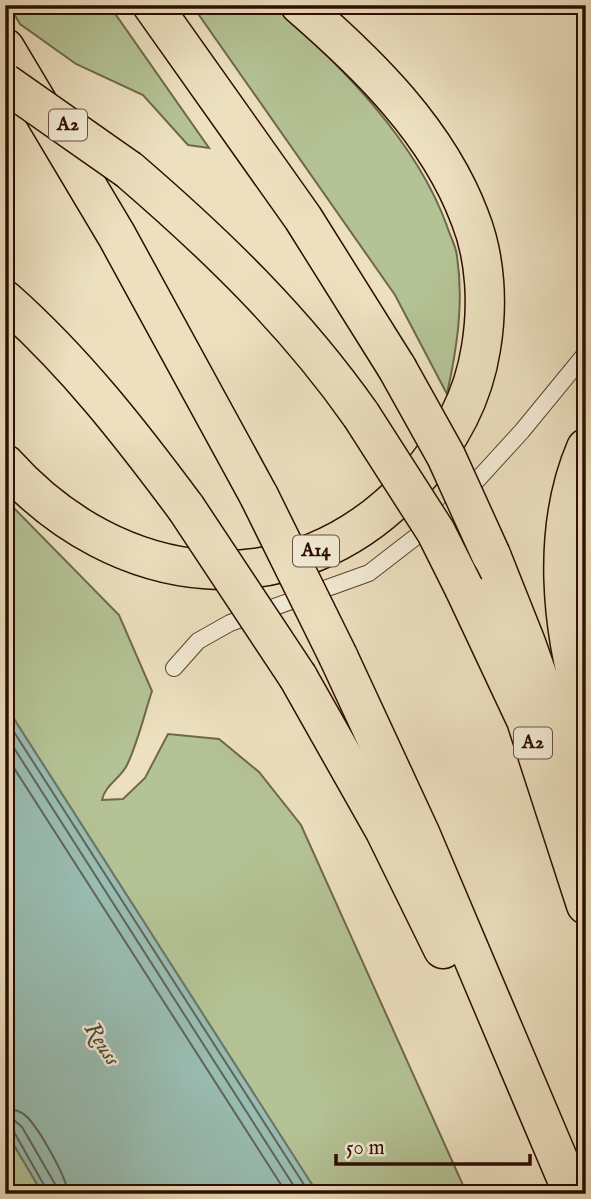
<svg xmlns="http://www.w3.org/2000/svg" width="591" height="1199" font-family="'IM FELL English',serif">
	<rect width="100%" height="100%" fill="#ece0bf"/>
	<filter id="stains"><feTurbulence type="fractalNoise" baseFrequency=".00286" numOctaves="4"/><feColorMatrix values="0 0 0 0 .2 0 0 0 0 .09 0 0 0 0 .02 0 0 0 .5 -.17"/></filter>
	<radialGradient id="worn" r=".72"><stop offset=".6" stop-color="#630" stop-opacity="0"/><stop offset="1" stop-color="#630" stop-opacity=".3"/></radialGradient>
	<g fill="#b4c395" stroke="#70684a" stroke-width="2">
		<path d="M 9,5 L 109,5 L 209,148 L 188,145 L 143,95 L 76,64 L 20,24 Z"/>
		<path d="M 192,5 L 274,5 C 341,66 416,140 447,226 C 450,236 456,246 457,256 C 464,303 457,348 447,394 L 395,295 Z"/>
		<path d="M 5,499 L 119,615 L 152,691 C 144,715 138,742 127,765 C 120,779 105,785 102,800 L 123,799 L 145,778 L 168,734 L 219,739 L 259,772 L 301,825 L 467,1194 L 318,1194 L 5,705 Z"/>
		<path d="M 5,1130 L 43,1194 L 5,1194 Z"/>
	</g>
	<path fill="#99bdb2" stroke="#6d766b" stroke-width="2" d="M 5,705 L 318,1194 L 43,1194 L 5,1130 Z"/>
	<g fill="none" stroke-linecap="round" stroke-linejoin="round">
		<g stroke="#626459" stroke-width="2">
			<path d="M 5,718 L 310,1194"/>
			<path d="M 5,734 L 299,1194"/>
			<path d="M 5,754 L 287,1194"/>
			<path d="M 5,1109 C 13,1109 20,1110 26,1116 C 38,1127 67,1177 68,1194"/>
			<path d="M 5,1119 L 14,1120 L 22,1127 L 55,1184 L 57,1194"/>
			<path d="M 5,1128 L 14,1132 L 49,1194"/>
		</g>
		<defs>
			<path id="lane" d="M 174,668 L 198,641 L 230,623 L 369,573 L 448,512 L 522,431 L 586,353"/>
			<g id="highway">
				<path d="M 152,5 L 303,218 L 397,368"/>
				<path d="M 5,48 L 117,236 L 259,496"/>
				<path d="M 129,170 C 215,244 295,321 361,415"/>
				<path d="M 5,300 C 75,362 131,434 186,508"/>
				<path d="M 586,448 C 551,530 561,628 586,712"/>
				<path d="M 5,464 C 118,590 293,613 413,482 C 448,444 473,400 481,348 C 488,306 486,258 470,218 C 438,132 368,64 300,5"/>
				<path d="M 491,555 L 526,643 L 586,812"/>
				<path d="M 464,588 L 526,720 L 586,905"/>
				<path d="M 338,656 L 420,833 L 573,1194"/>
				<path d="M 298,677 L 385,831 L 443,949"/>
			</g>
		</defs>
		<use href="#lane" stroke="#5c4130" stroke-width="18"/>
		<use href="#highway" stroke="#2c0c00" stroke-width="41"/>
		<use href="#lane" stroke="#f3ebd5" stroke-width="16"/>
		<use href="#highway" stroke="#ece0bf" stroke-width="38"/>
		<defs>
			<g id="highway-bridge">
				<path d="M 5,83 L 129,170"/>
				<path d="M 397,368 L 446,456 L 491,555"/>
				<path d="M 361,415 L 436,532 L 464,588"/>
				<path d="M 259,496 L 338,656"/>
				<path d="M 186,508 L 298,677"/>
			</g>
		</defs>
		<use href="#highway-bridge" stroke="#2c0c00" stroke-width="41" stroke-linecap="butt"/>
		<use href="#highway-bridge" stroke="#ece0bf" stroke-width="38"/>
	</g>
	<g text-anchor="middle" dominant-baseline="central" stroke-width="5" stroke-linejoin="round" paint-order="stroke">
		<g fill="#f3ebd5" stroke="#684f40" stroke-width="2">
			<rect x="49" y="109.5" width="38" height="31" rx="5"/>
			<rect x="293" y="535.5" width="46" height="31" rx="5"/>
			<rect x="514" y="727.5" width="38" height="31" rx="5"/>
		</g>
		<g font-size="19" font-weight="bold" fill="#2c0c00">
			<text x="68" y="125">A2</text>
			<text x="316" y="551">A14</text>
			<text x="533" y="743">A2</text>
		</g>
		<g font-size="23" font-style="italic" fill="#524a3e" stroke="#f3ebd5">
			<text transform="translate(102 1044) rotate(57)">Reuss</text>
		</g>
	</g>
	<rect width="591" height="1199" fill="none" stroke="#ece0bf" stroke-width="28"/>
	<rect x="7" y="7" width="577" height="1185" fill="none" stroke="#2c0c00" stroke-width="3.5"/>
	<rect x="14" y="14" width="563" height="1171" fill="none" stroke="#2c0c00" stroke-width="2"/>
	<path d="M336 1154v10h194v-10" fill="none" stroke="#2c0c00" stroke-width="3.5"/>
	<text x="346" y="1154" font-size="21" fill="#2c0c00" stroke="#f3ebd5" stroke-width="5" paint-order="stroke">50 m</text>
	<rect width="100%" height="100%" filter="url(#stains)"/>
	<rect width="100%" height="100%" fill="url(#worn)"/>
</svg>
